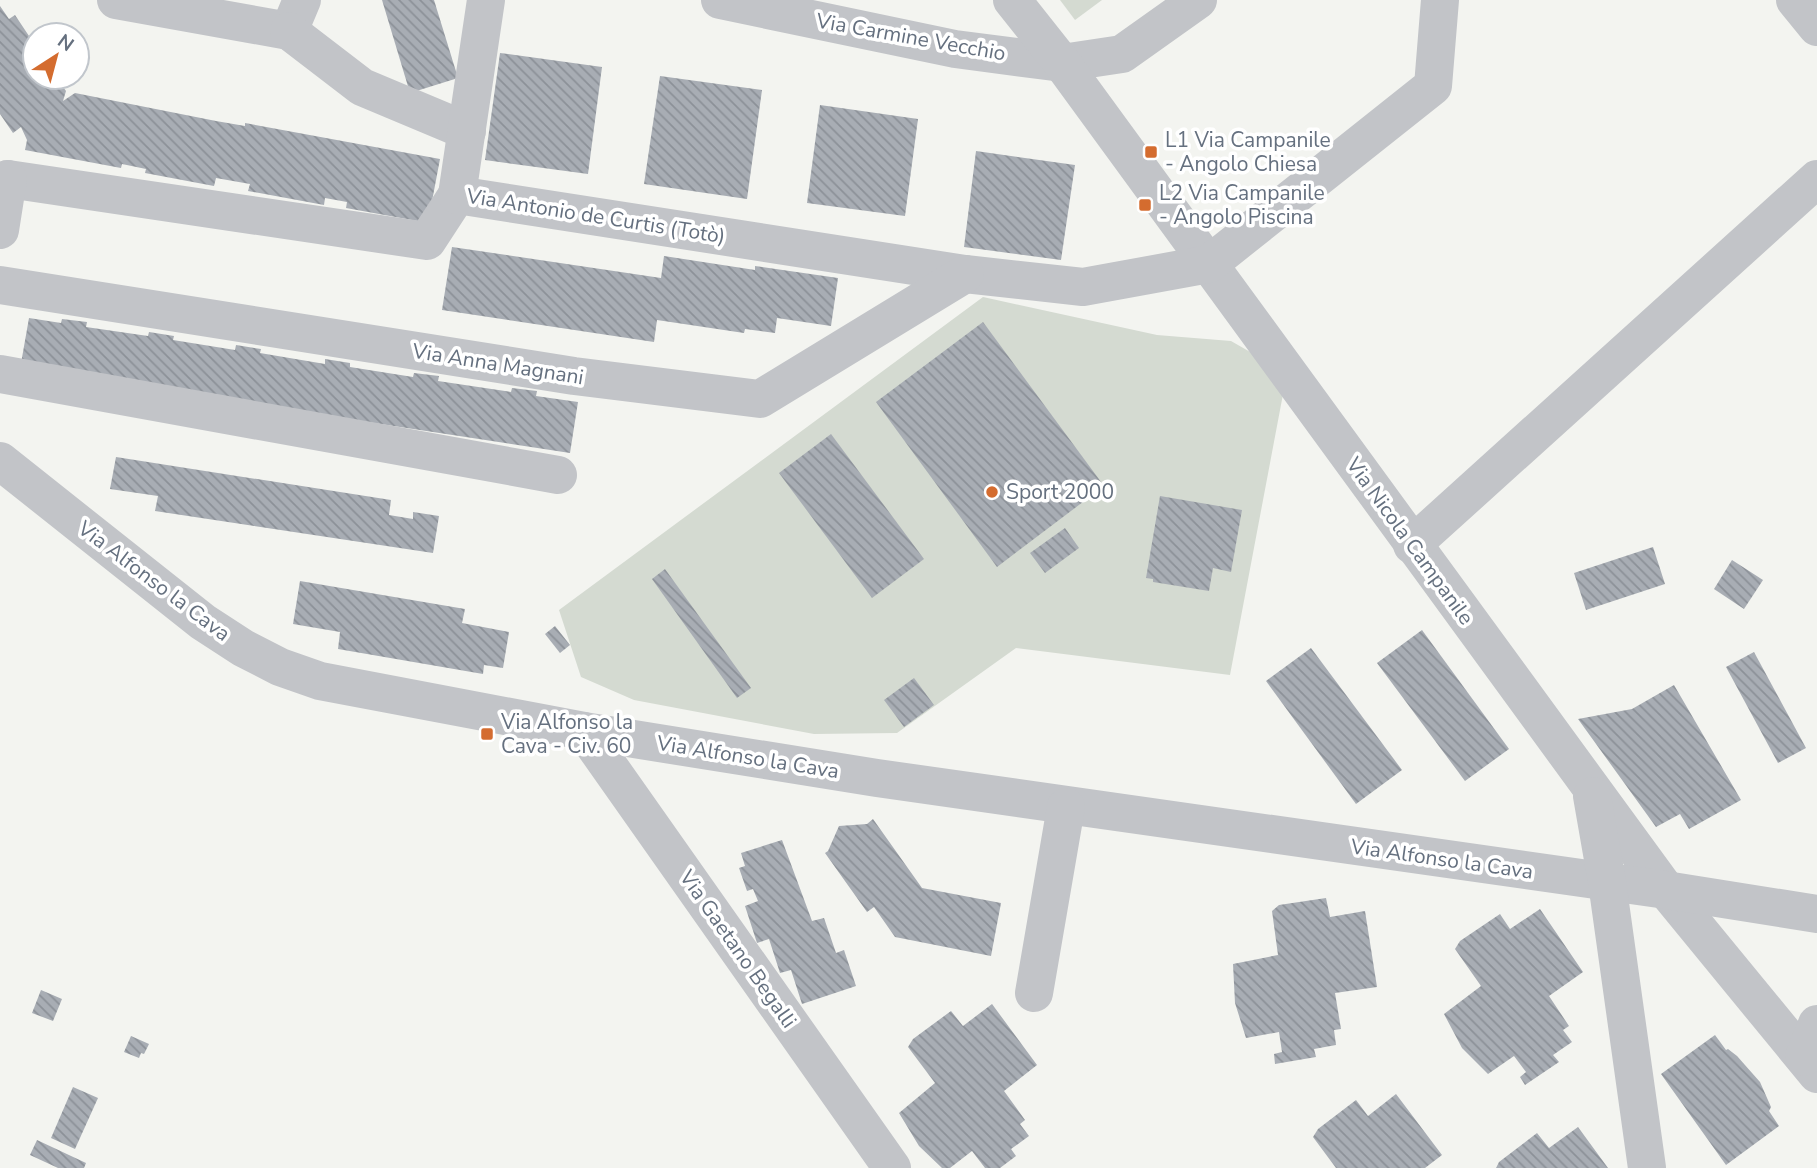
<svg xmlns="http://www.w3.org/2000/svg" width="1817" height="1168" font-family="'Nunito Sans',sans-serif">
	<defs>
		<pattern id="building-back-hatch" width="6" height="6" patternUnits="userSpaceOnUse" patternTransform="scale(1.75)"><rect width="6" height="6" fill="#a8adb4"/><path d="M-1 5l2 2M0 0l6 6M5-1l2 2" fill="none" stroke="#8c9198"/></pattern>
	</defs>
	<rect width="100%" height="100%" fill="#f3f4f0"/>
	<g fill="#d4dad1">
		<path d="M 1060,0 L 1102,0 L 1075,20 Z"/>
		<path d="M 983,297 L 1157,335 L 1231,341 L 1287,373 L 1230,675 L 1016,648 L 897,733 L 814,734 L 634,700 L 581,677 L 559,610 Z"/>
	</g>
	<g fill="url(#building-back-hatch)">
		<path d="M 382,0 L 434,0 L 458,78 L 410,93 Z"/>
		<path d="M 0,6 L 9,19 L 15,15 L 35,45 L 35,77 L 56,77 L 66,91 L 63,101 L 75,93 L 216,121 L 245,126 L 245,123 L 440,159 L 429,217 L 423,222 L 346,208 L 347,202 L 325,198 L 324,205 L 248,191 L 250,184 L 216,178 L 214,186 L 145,173 L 146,169 L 122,164 L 121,168 L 25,150 L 27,140 L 21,127 L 13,133 L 0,114 Z"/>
		<path d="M 500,53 L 602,67 L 588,174 L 485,160 Z"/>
		<path d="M 660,76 L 762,90 L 747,199 L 644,184 Z"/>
		<path d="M 820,105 L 918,119 L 905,216 L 807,203 Z"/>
		<path d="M 976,151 L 1075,165 L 1061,260 L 964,247 Z"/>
		<path d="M 452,247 L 661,278 L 664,256 L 755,270 L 755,266 L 838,278 L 831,326 L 777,318 L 775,333 L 745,329 L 744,333 L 657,320 L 654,342 L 442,310 Z"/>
		<path d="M 29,318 L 61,323 L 62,319 L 87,322 L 86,327 L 148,336 L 149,332 L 174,336 L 173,340 L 235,350 L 236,345 L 261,349 L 260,353 L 325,364 L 325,359 L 350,363 L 350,367 L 413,377 L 414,373 L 439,376 L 438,381 L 511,392 L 512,388 L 537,391 L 536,396 L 578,402 L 570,453 L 20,369 Z"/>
		<path d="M 983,322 L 1104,486 L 997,567 L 876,402 Z"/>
		<path d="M 831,434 L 924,559 L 872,598 L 779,473 Z"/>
		<path d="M 116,457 L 391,500 L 389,515 L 413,519 L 413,512 L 439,516 L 433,553 L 155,511 L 158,496 L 110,489 Z"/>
		<path d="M 1160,496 L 1242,510 L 1231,572 L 1213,568 L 1209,591 L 1153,582 L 1153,579 L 1146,578 Z"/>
		<path d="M 1065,528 L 1079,548 L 1045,573 L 1030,553 Z"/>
		<path d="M 1653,547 L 1665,584 L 1586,610 L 1574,573 Z"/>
		<path d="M 1732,560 L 1763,580 L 1744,609 L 1714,589 Z"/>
		<path d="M 665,569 L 751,688 L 737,698 L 652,579 Z"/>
		<path d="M 300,581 L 465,609 L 462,623 L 509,632 L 503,668 L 484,665 L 483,674 L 338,649 L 340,632 L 293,624 Z"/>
		<path d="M 555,626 L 570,645 L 560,653 L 545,634 Z"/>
		<path d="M 1422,630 L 1509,749 L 1465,781 L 1377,663 Z"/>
		<path d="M 1311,648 L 1402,770 L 1356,804 L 1266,681 Z"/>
		<path d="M 1754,652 L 1806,748 L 1778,763 L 1726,667 Z"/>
		<path d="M 914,678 L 934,705 L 904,727 L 884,700 Z"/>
		<path d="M 1674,685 L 1741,800 L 1689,829 L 1680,814 L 1656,827 L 1578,719 L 1632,709 Z"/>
		<path d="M 873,819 L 922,888 L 1001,903 L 991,956 L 895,937 L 874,907 L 867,912 L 825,853 L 828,851 L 839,826 L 867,824 Z"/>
		<path d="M 782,840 L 812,921 L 824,918 L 836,953 L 844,950 L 856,986 L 802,1004 L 791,970 L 780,973 L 769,939 L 757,943 L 745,906 L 758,901 L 753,889 L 747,891 L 739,868 L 745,866 L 741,853 Z"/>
		<path d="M 1326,898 L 1330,917 L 1365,911 L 1377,987 L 1335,993 L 1341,1029 L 1334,1030 L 1336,1045 L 1314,1049 L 1316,1057 L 1275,1064 L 1274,1054 L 1282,1052 L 1279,1032 L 1246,1038 L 1235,1003 L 1233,964 L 1278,955 L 1272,911 L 1279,905 Z"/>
		<path d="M 1540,909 L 1583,972 L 1549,996 L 1569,1026 L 1563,1030 L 1572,1042 L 1553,1055 L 1559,1062 L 1525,1085 L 1520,1077 L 1526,1072 L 1514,1056 L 1488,1074 L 1462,1048 L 1444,1014 L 1481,986 L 1455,949 L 1460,941 L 1500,914 L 1510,929 Z"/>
		<path d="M 41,990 L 62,999 L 53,1021 L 32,1013 Z"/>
		<path d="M 992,1004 L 1037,1065 L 1004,1091 L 1025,1120 L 1020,1124 L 1029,1136 L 1011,1149 L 1016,1156 L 1000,1168 L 985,1168 L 972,1151 L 950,1168 L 942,1168 L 919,1146 L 899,1113 L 935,1083 L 908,1047 L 913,1039 L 951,1011 L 963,1026 Z"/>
		<path d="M 1715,1035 L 1726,1050 L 1728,1049 L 1737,1056 L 1760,1082 L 1771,1107 L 1769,1111 L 1779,1126 L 1726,1165 L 1661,1074 Z"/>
		<path d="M 131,1036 L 149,1044 L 144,1054 L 141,1053 L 139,1058 L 124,1052 Z"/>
		<path d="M 73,1087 L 98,1098 L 75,1149 L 51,1138 Z"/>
		<path d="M 1396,1094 L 1442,1155 L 1425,1168 L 1336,1168 L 1313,1137 L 1318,1129 L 1356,1100 L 1368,1116 Z"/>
		<path d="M 1578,1127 L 1608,1168 L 1496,1168 L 1499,1162 L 1537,1133 L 1549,1148 Z"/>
		<path d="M 37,1140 L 86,1163 L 84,1168 L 58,1168 L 30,1155 Z"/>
	</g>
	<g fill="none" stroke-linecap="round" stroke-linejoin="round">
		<g stroke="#c2c4c8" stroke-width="38">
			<path d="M 116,0 L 289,31 L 302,0"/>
			<path d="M 720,0 L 955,49 L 1062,63 L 1122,54 L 1198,0"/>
			<path d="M 1012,0 L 1062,63 L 1666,890 L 1817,1074"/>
			<path d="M 1795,0 L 1817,27"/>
			<path d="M 289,31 L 362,87 L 467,131"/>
			<path d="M 8,179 L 427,241 L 457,195 L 965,274 L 1083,287 L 1209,264 L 1433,86 L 1440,0"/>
			<path d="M 457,195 L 486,0"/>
			<path d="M 0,230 L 8,179"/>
			<path d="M 0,285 L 574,376 L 760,399 L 965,274"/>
			<path d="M 0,374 L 558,475"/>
			<path d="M 0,461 L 203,622 L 243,648 L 280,667 L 320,681 L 584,731 L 877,778 L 1666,890 L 1817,914"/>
			<path d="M 1412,545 L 1817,179"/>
			<path d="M 584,731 L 892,1168"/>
			<path d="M 1592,796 L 1607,882 L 1647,1168"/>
			<path d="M 1034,993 L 1066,807"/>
			<path d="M 1804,1057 L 1817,1024"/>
		</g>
	</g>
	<g fill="#d46c2f" stroke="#fff" stroke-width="2.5">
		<rect x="1144" y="145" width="14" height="14" rx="3.5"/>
		<rect x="1138" y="198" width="14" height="14" rx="3.5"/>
		<circle cx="992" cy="492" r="7"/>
		<rect x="480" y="727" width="14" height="14" rx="3.5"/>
	</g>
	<g text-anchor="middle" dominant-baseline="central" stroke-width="7" stroke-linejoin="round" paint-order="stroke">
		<g font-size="21" fill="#65707f" stroke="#fff">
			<text transform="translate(911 37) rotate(10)">Via Carmine Vecchio</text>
			<text transform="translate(596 216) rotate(9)">Via Antonio de Curtis (Totò)</text>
			<text transform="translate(498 364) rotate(9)">Via Anna Magnani</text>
			<text transform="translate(1410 541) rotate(54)">Via Nicola Campanile</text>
			<text transform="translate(154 581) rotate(37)">Via Alfonso la Cava</text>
			<text transform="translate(748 757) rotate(9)">Via Alfonso la Cava</text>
			<text transform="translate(1442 859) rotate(8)">Via Alfonso la Cava</text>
			<text transform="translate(738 949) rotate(55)">Via Gaetano Begalli</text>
		</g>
		<g font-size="21" fill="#65707f" stroke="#fff" text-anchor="start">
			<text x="1165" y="140">L1 Via Campanile<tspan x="1165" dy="24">- Angolo Chiesa</tspan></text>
			<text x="1159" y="193">L2 Via Campanile<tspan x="1159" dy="24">- Angolo Piscina</tspan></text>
			<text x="1006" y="492">Sport 2000</text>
			<text x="501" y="722">Via Alfonso la<tspan x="501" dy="24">Cava - Civ. 60</tspan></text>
		</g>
	</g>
	<g transform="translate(56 56) rotate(36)"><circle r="33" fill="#ffffff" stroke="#c1c6cc" stroke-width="2"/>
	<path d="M0-5L12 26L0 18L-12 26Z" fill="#d46c2f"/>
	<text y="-10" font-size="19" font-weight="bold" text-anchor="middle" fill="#65707f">N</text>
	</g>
</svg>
